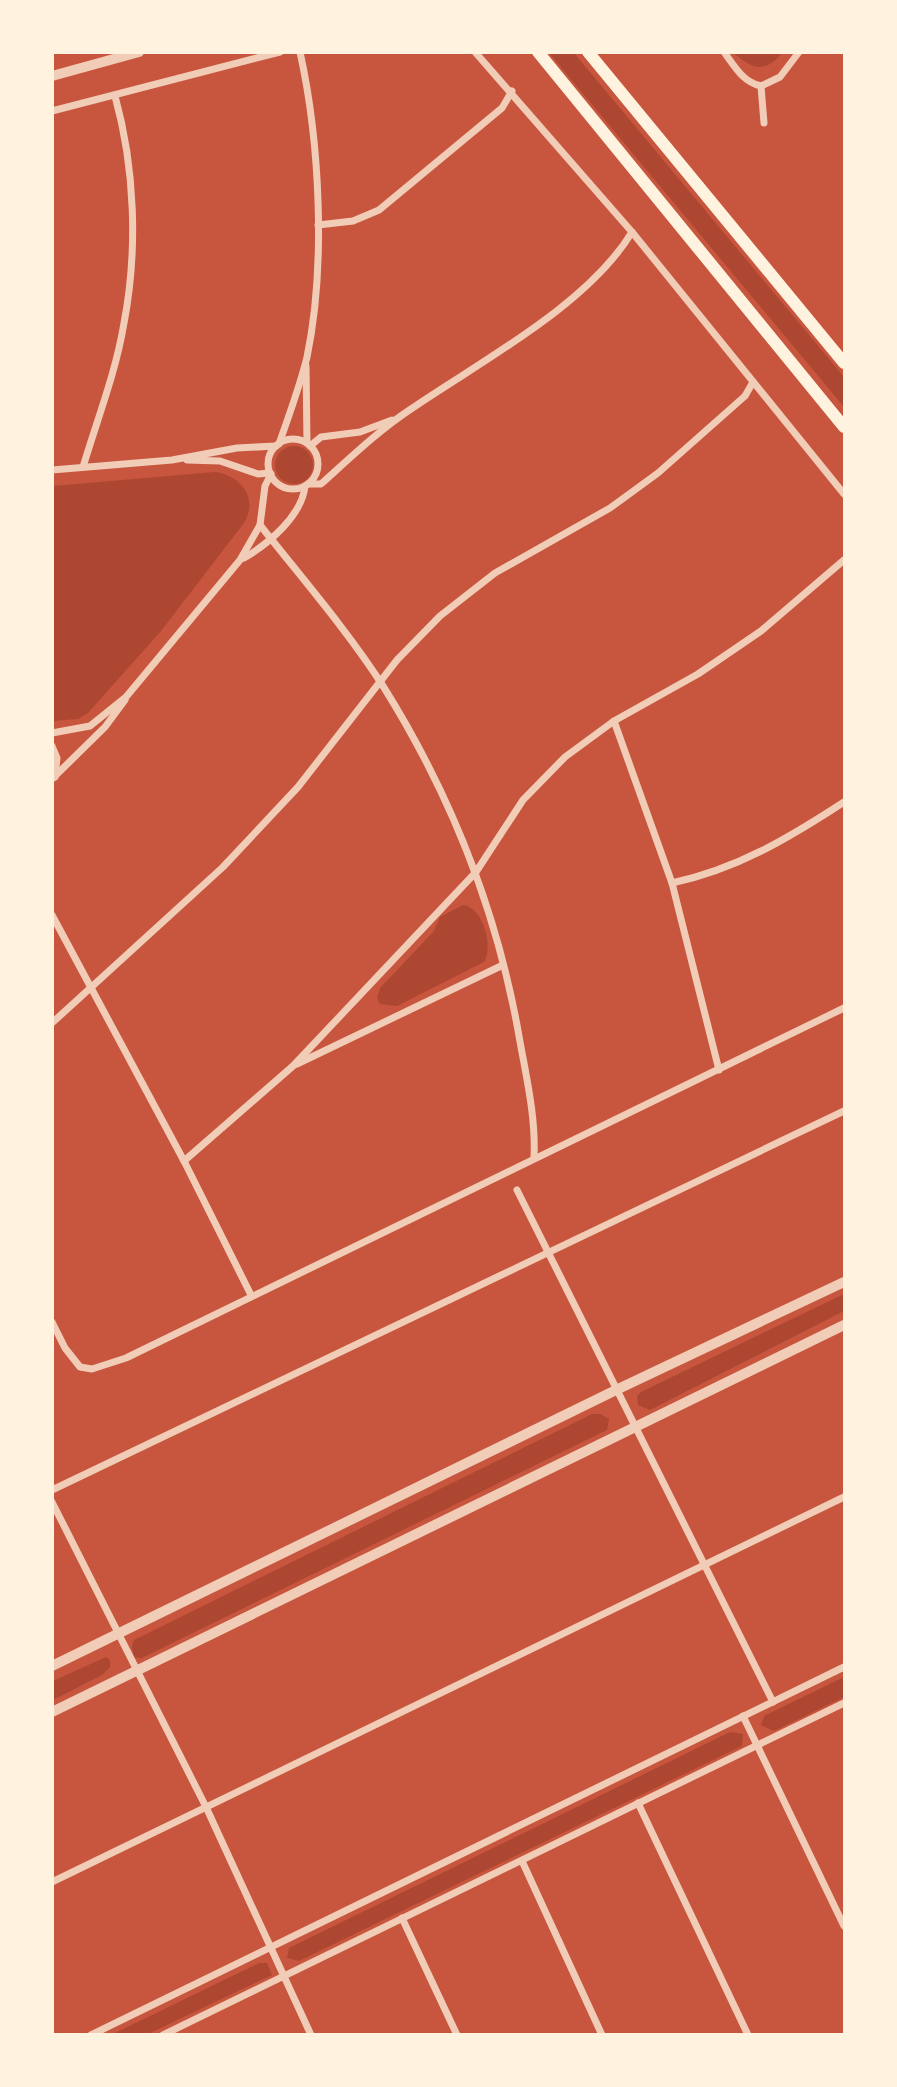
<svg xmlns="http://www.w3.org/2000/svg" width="897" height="2087" font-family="'Noto Sans',sans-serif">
	<rect width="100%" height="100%" fill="#c8553d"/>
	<g fill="#ae4732">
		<path d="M 549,53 L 574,53 L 844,377 L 844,407 Z"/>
		<path d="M 734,53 L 782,53 C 765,73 753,70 734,53 Z"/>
		<circle cx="294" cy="465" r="19"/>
		<path d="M 215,472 C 240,475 259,498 244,523 L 161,631 L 88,713 L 78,719 L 53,721 L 53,486 Z"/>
		<path d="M 463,905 C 483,907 494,947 484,962 L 397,1006 L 380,1004 L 377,998 L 380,988 L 434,931 L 440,917 Z"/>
		<path d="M 844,1294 L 844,1311 L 650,1410 L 638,1405 L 637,1396 L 641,1392 Z"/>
		<path d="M 592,1414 L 600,1414 L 609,1419 L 607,1430 L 142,1658 L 134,1657 L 132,1646 L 134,1640 Z"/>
		<path d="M 106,1657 L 110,1660 L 110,1667 L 102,1675 L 53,1700 L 53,1681 Z"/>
		<path d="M 844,1677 L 844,1697 L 774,1731 L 761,1725 L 764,1716 Z"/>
		<path d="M 730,1732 L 743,1734 L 742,1746 L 299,1961 L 287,1958 L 289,1948 Z"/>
		<path d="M 259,1963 L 267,1963 L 272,1975 L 148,2034 L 113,2034 Z"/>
	</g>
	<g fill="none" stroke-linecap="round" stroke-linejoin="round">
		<g stroke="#f1ccb7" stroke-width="7">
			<path d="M 475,52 L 632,232 L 844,494"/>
			<path d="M 724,52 C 735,67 743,82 761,86 L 764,123"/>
			<path d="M 761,86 L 780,77 L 799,52"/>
			<path d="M 52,111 L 280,52"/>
			<path d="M 318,225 L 353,221 L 379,210 L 502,108 L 512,91"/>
			<path d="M 306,366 L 307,443"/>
			<circle cx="293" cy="464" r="25"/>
			<path d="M 279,444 C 289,415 300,386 307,357 C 326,266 320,143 300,52"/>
			<path d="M 310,446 L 321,437 L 360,432 L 392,420"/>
			<path d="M 187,460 L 220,461 L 258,474 L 270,473"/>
			<path d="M 83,467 C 97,420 116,372 124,323 C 138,250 135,168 115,96"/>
			<path d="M 52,470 L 172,460 L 237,448 L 276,446"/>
			<path d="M 308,484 L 321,484 C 350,458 379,430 411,409 C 481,361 588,305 632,232"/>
			<path d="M 260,525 C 301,577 347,630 383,686 C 450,793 497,911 519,1036 C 526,1076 536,1117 534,1157"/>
			<path d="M 244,558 C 268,544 302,516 305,486"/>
			<path d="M 614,721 L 672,883 L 719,1070"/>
			<path d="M 52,733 L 90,726 L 126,697 L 240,560 L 260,525 L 265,486 L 271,474"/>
			<path d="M 52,746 L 57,758 L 55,777"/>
			<path d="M 52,779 L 105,727 L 125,700"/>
			<path d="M 672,883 C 737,869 789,838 844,802"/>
			<path d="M 52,915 L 184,1161 L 251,1295"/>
			<path d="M 52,1023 L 223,867 L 298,787 L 397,660 L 440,616 L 495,573 L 610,508 L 658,473 L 745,396 L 753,382"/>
			<path d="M 297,1064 L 503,965"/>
			<path d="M 184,1161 L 293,1066 L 476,872 L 523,800 L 565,757 L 614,721 L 698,674 L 761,631 L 844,560"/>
			<path d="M 517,1190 L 773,1702"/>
			<path d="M 52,1322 L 65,1348 L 80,1367 L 92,1369 L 126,1358 L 844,1008"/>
			<path d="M 52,1490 L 844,1111"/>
			<path d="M 52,1502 L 206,1807 L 311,2035"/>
			<path d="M 743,1716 L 844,1926"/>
			<path d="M 638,1803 L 748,2035"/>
			<path d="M 522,1861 L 602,2035"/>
			<path d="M 52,1882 L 844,1497"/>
			<path d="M 402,1918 L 457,2035"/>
			<path d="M 91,2035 L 844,1667"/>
			<path d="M 163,2035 L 844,1703"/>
		</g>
		<g stroke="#f1ccb7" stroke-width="10">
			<path d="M 52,76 L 139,52"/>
			<path d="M 52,1666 L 616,1390 L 844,1282"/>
			<path d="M 52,1712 L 844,1325"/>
		</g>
		<g stroke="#fff3e0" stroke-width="12">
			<path d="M 538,52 L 844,427"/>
			<path d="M 588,52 L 844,363"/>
		</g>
	</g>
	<rect width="897" height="2087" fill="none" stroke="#fff3e0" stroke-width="108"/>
</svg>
